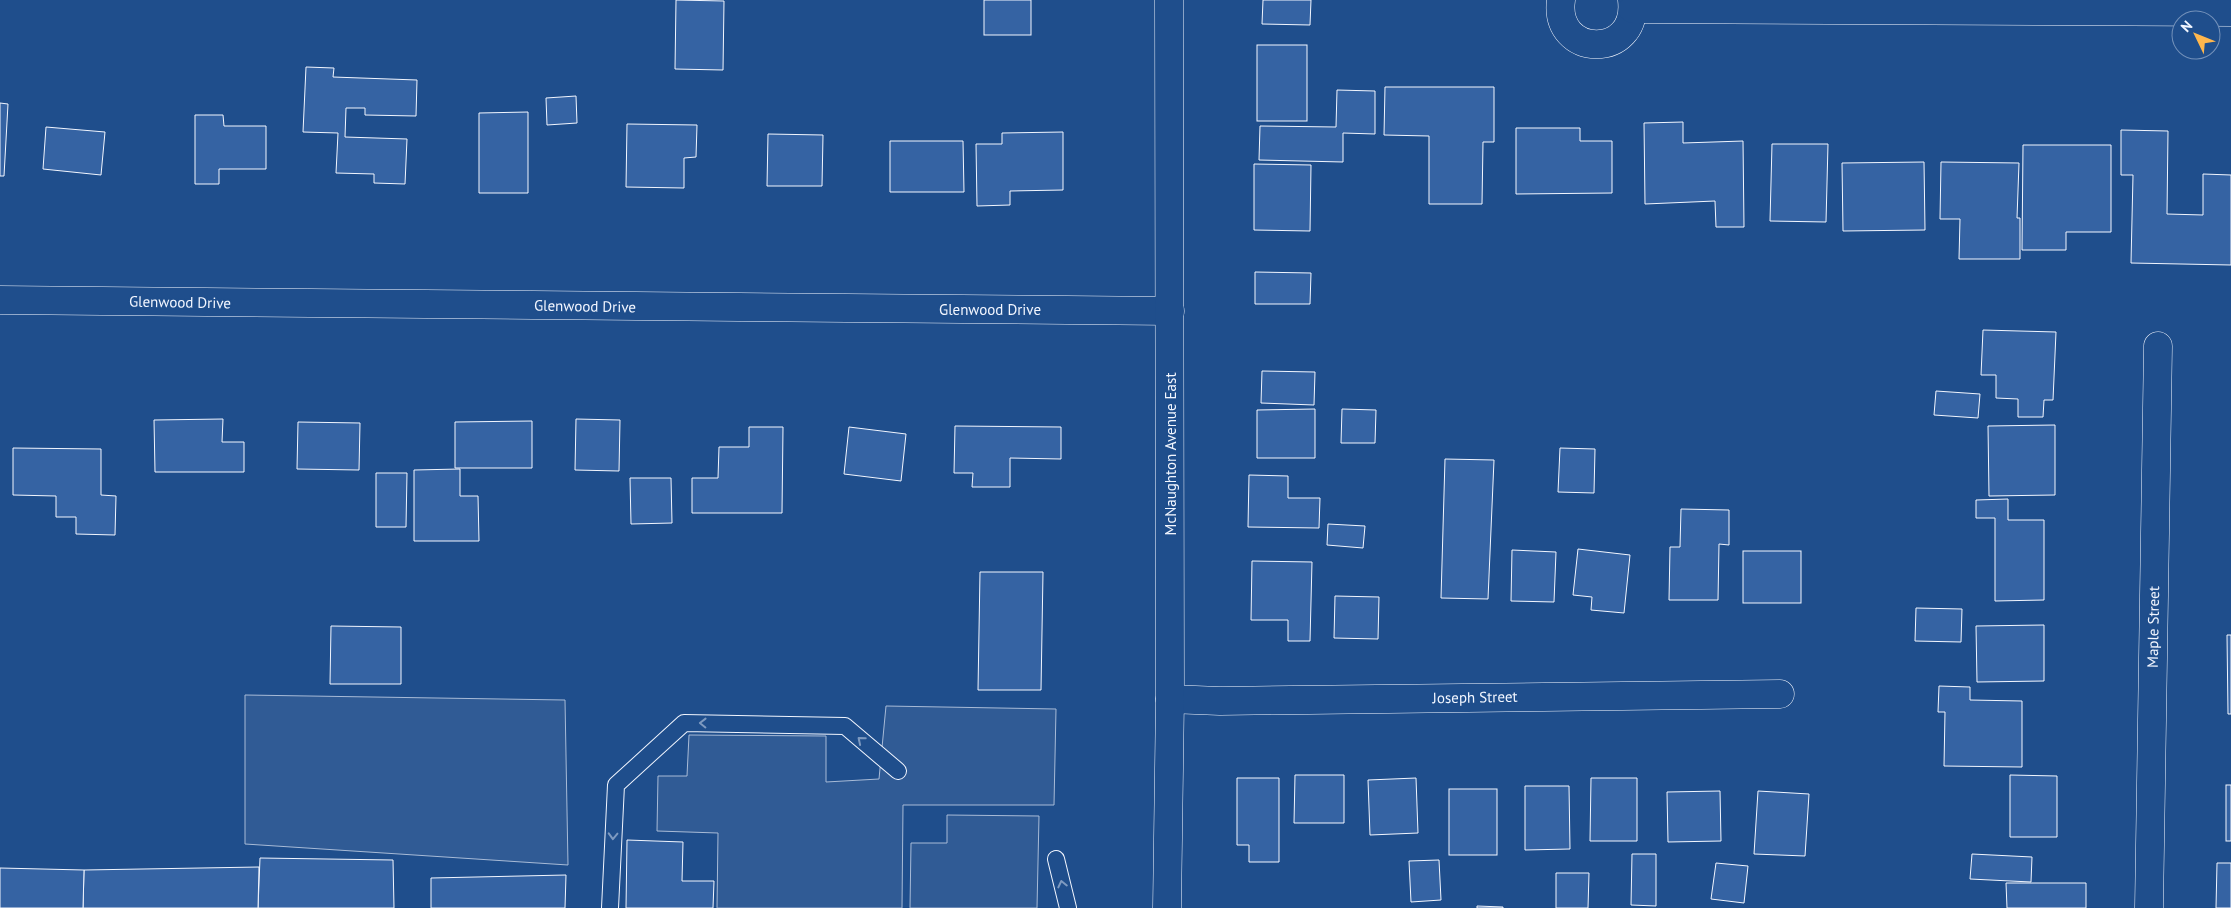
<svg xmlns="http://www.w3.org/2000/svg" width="2231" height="908" font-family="'PT Sans',sans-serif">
	<rect width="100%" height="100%" fill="#1f4e8c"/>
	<g fill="#305b95" stroke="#a8bbd7">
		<path d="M 245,695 L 565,700 L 568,865 L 245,844 Z"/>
		<path d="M 886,706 L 1056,709 L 1054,805 L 903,805 L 902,908 L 717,908 L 718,833 L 657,831 L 658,776 L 687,776 L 689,735 L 826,736 L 826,782 L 879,779 Z"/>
		<path d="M 947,815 L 1039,816 L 1037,908 L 910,908 L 911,843 L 947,843 Z"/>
	</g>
	<g fill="#3563a3" stroke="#f2f6ff">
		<path d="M 676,0 L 724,1 L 723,70 L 675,69 Z"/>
		<rect x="984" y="0" width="47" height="35"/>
		<path d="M 1263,0 L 1311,0 L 1310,25 L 1262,24 Z"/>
		<rect x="1257" y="45" width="50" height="76"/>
		<path d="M 306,67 L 334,68 L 333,77 L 417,80 L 416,116 L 365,115 L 365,108 L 346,108 L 345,137 L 407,139 L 405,184 L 374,183 L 374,174 L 336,173 L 338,133 L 303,132 Z"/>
		<path d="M 1385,87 L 1494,87 L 1494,142 L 1483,142 L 1482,204 L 1429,204 L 1429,136 L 1384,135 Z"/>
		<path d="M 1337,90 L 1375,91 L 1375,134 L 1343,133 L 1343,162 L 1259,160 L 1260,126 L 1336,127 Z"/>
		<path d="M 576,96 L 577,123 L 547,125 L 546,98 Z"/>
		<path d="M 0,103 L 8,104 L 4,176 L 0,176 Z"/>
		<path d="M 528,112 L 528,193 L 479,193 L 479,113 Z"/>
		<path d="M 195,115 L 223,115 L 224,126 L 266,126 L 266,169 L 219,169 L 219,184 L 195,184 Z"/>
		<path d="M 1683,122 L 1683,143 L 1743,141 L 1744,227 L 1716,227 L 1715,201 L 1645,204 L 1644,123 Z"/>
		<path d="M 627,124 L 697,125 L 696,157 L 684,158 L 684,188 L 626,187 Z"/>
		<path d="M 46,127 L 105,132 L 101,175 L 43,169 Z"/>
		<path d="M 1516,128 L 1580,128 L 1580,141 L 1612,141 L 1612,193 L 1516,194 Z"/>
		<path d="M 2121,130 L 2168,131 L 2167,214 L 2203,215 L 2203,174 L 2231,175 L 2231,265 L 2131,263 L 2133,175 L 2121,175 Z"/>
		<path d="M 1063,132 L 1063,190 L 1010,191 L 1010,205 L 977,206 L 976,144 L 1002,144 L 1002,133 Z"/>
		<path d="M 768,134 L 823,135 L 822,186 L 767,186 Z"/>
		<path d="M 890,141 L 963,141 L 964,192 L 890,192 Z"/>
		<path d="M 1772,144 L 1828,144 L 1826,222 L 1770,221 Z"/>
		<path d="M 2023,145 L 2111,145 L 2111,232 L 2066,232 L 2066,250 L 2022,250 Z"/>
		<path d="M 1924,162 L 1925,230 L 1843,231 L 1842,163 Z"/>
		<path d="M 1941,162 L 2019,163 L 2017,218 L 2020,218 L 2020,259 L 1959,259 L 1960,219 L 1940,219 Z"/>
		<path d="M 1254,164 L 1311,165 L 1310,231 L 1254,230 Z"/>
		<path d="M 1255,272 L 1311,273 L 1310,304 L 1255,304 Z"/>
		<path d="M 1983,330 L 2056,332 L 2053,400 L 2044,400 L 2043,417 L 2018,417 L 2018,399 L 1996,398 L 1996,375 L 1981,375 Z"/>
		<path d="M 1262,371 L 1315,372 L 1314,405 L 1261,403 Z"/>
		<path d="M 1936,391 L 1980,394 L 1978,418 L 1934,415 Z"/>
		<path d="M 1315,409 L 1315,458 L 1257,458 L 1257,410 Z"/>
		<path d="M 1342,409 L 1376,410 L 1375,443 L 1341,443 Z"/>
		<path d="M 223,419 L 222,442 L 244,442 L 244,472 L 155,472 L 154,420 Z"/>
		<path d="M 576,419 L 620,420 L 619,471 L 575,470 Z"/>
		<path d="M 532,421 L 532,468 L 455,468 L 455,422 Z"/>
		<path d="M 298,422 L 360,423 L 359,470 L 297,469 Z"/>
		<path d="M 2055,425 L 2055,495 L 1989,496 L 1988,426 Z"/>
		<path d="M 955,426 L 1061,427 L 1061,459 L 1010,458 L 1010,487 L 972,487 L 973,473 L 954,473 Z"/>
		<path d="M 749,427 L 783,427 L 782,513 L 692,513 L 692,478 L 718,478 L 719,447 L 749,447 Z"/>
		<path d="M 849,427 L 906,434 L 901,481 L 844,474 Z"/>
		<path d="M 13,448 L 101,449 L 101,495 L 116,496 L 115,535 L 76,534 L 76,517 L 56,517 L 56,496 L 13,495 Z"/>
		<path d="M 1560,448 L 1595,449 L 1594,493 L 1558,492 Z"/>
		<path d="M 1445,459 L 1494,460 L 1488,599 L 1441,598 Z"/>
		<path d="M 460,469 L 460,496 L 478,496 L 479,541 L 414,541 L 414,470 Z"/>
		<path d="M 376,473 L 407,473 L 406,527 L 376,527 Z"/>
		<path d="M 1249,475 L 1288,476 L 1288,498 L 1320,498 L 1319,528 L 1248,527 Z"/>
		<path d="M 630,478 L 671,478 L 672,523 L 631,524 Z"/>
		<path d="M 2008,499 L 2008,520 L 2044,520 L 2044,600 L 1995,601 L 1995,518 L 1976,518 L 1976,500 Z"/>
		<path d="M 1681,509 L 1729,510 L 1729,545 L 1719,544 L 1718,600 L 1669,600 L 1670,547 L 1680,547 Z"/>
		<path d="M 1328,524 L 1365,526 L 1363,548 L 1327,545 Z"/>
		<path d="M 1578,549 L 1630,555 L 1624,613 L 1591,610 L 1592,597 L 1573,595 Z"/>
		<path d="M 1512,550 L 1556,552 L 1554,602 L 1511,601 Z"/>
		<rect x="1743" y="551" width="58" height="52"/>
		<path d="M 1252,561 L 1312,562 L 1310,641 L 1288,641 L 1288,620 L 1251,620 Z"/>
		<path d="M 980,572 L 1043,572 L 1041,690 L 978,690 Z"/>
		<path d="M 1335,596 L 1379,597 L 1378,639 L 1334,638 Z"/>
		<path d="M 1916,608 L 1962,609 L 1961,642 L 1915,641 Z"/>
		<path d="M 2044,625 L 2044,681 L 1977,682 L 1976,626 Z"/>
		<path d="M 331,626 L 401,627 L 401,684 L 330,684 Z"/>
		<path d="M 2227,635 L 2231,635 L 2231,714 L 2228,714 Z"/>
		<path d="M 1939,686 L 1970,687 L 1970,700 L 2022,701 L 2022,767 L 1944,766 L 1945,712 L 1938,712 Z"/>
		<path d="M 1295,775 L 1344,775 L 1344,823 L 1294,823 Z"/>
		<path d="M 2010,775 L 2057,776 L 2057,837 L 2010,837 Z"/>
		<path d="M 1237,778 L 1279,778 L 1279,862 L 1249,862 L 1249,845 L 1237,845 Z"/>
		<path d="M 1416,778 L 1418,833 L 1370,835 L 1368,780 Z"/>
		<path d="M 1591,778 L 1637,778 L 1637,841 L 1590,841 Z"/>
		<rect x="2226" y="785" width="5" height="56"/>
		<path d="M 1525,786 L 1569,786 L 1570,849 L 1525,850 Z"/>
		<rect x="1449" y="789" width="48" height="66"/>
		<path d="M 1720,791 L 1721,841 L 1668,842 L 1667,792 Z"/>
		<path d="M 1758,791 L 1809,794 L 1805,856 L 1754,854 Z"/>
		<path d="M 627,840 L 683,842 L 682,881 L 714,881 L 713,908 L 626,908 Z"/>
		<path d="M 1632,854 L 1656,854 L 1656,906 L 1631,905 Z"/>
		<path d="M 1972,854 L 2032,857 L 2031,882 L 1970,879 Z"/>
		<path d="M 260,858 L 393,860 L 394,908 L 258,908 Z"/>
		<path d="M 1439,860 L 1441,900 L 1411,902 L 1409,861 Z"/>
		<path d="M 1716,863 L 1748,866 L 1744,903 L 1711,899 Z"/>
		<path d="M 2217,863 L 2231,863 L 2231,908 L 2216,908 Z"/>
		<path d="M 259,867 L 258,908 L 83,908 L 84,870 Z"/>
		<path d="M 0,868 L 84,870 L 83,908 L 0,908 Z"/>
		<path d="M 1556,873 L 1589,873 L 1588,908 L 1556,908 Z"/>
		<path d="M 566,875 L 565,908 L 431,908 L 431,878 Z"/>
		<path d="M 2006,883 L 2086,883 L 2086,908 L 2007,908 Z"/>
		<path d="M 1477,906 L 1503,907 L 1503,908 L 1477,908 Z"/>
	</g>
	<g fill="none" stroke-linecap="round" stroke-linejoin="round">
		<defs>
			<g id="service">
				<path d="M 1056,859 L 1068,908"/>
				<path d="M 610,908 L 616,785 L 684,723 L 845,726 L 898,771"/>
			</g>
			<g id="minor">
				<path d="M 1561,0 C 1553,58 1639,60 1632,0"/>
				<path d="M 1633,9 L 2231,12"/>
				<path d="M 0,300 L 1170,311"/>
				<path d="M 1170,699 L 1220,701 L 1780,694"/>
				<path d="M 2149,908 L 2158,346"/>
			</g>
			<path id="secondary" d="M 1167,908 L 1170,699 L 1169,0"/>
		</defs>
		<use href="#service" stroke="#f2f6ff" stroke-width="18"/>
		<use href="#minor" stroke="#f2f6ff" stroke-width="29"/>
		<use href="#secondary" stroke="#f2f6ff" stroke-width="29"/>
		<use href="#service" stroke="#1f4e8c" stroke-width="16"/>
		<use href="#minor" stroke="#1f4e8c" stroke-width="28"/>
		<use href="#secondary" stroke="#1f4e8c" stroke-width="28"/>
	</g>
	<defs><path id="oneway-chevron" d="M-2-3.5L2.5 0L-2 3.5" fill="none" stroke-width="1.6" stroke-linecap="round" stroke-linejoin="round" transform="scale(1.25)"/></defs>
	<g stroke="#7e9ac0">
		<use href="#oneway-chevron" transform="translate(703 723) rotate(-179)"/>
		<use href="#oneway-chevron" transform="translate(861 740) rotate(-140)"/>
		<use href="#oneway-chevron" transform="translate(613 836) rotate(92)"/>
		<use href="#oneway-chevron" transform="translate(1062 884) rotate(-103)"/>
	</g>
	<g text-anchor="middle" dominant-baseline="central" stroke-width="4" stroke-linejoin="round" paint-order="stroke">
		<g font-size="15" fill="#f2f6ff" stroke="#1f4e8c">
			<text transform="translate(180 302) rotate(1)">Glenwood Drive</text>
			<text transform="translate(585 306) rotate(1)">Glenwood Drive</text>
			<text x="990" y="309">Glenwood Drive</text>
			<text transform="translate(1170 454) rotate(-90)">McNaughton Avenue East</text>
			<text transform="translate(2153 627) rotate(-89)">Maple Street</text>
			<text transform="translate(1475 697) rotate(-1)">Joseph Street</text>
		</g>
	</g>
	<g transform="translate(2196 35) rotate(313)"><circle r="24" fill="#1f4e8c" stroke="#7391ba"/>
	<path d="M0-4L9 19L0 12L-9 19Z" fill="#ffb74d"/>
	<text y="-8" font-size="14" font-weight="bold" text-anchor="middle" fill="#f2f6ff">N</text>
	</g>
</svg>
